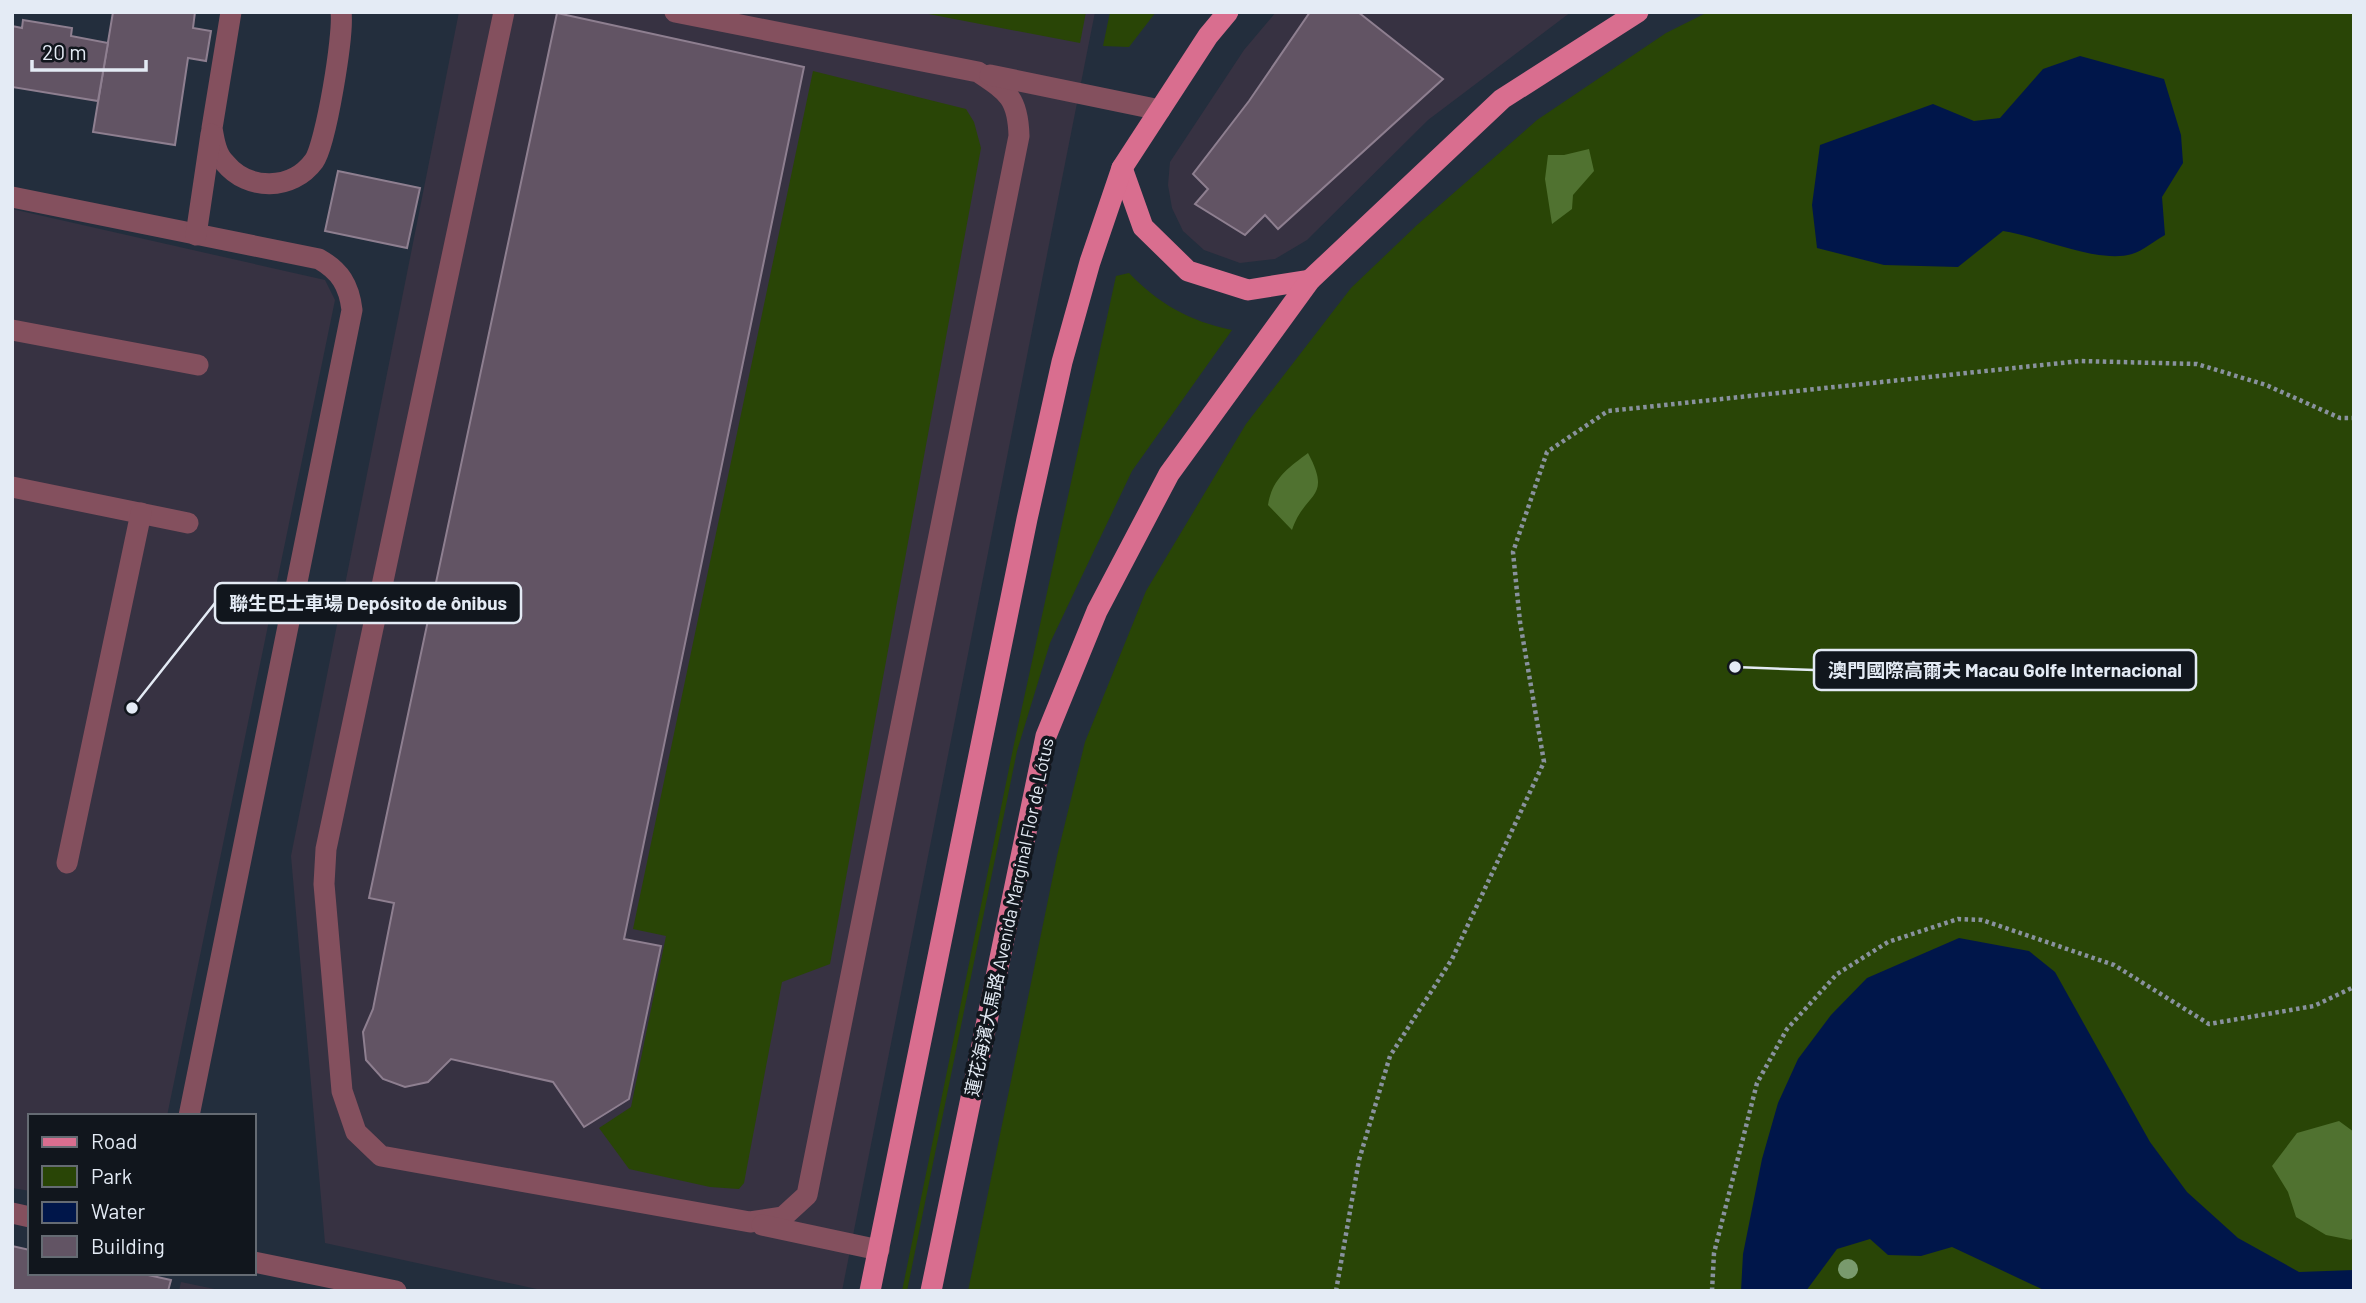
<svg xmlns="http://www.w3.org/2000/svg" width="2366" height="1303" font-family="Barlow,'Noto Sans SC',sans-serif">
	<rect width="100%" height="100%" fill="#232e3d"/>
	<g fill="#373242">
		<path d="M 459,12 L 1095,12 L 842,1291 L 546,1291 L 325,1243 L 291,856 Z"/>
		<path d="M 1276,12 L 1571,12 L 1428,120 L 1307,240 L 1275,259 L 1240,263 L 1204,250 L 1183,231 L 1172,208 L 1168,185 L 1170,162 L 1244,50 Z"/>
		<path d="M 12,209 L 325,280 L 335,300 L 167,1116 L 30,1116 L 30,1191 L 12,1188 Z"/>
		<path d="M 181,1282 L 224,1291 L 179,1291 Z"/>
	</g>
	<g fill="#294506">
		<path d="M 918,12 L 1086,12 L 1080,43 Z"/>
		<path d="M 1110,12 L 1156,12 L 1129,47 L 1103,46 Z"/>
		<path d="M 1708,12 L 2354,12 L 2354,1291 L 968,1291 L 1057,856 L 1085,742 L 1146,591 L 1246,424 L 1351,288 L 1417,225 L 1537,120 L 1666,33 Z"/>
		<path d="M 813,71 L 966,109 L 974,122 L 981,148 L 830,964 L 782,982 L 744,1183 L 739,1189 L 710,1187 L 629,1169 L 599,1128 L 631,1107 L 666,936 L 633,929 Z"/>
		<path d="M 1129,273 C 1159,304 1189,321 1232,330 L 1132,471 L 1050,643 L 1017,751 L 907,1291 L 902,1291 L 1014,744 L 1116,276 Z"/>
	</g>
	<g fill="#507230">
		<path d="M 1589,149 L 1594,171 L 1573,195 L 1572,209 L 1552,224 L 1545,179 L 1548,155 L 1564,155 Z"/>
		<path d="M 1308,453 C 1333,500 1305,491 1292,530 L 1268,505 C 1272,479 1288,468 1308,453 Z"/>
		<path d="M 2339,1121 L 2354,1132 L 2354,1236 L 2351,1240 L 2326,1235 L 2296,1217 L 2288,1192 L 2272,1166 L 2297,1133 Z"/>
	</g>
	<g fill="#00164a">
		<path d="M 2080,56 L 2164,79 L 2181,135 L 2183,163 L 2162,197 L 2165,235 C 2155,240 2143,251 2132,254 C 2097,264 2039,236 2003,231 L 1958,267 L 1884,265 L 1817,248 L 1812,205 L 1820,145 L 1933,104 L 1974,121 L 2000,118 L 2043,69 Z"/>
		<path d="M 1959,938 L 2029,951 L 2055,972 L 2150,1142 L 2187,1192 L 2238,1238 L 2299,1272 L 2354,1270 L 2354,1291 L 2046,1291 L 1952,1247 L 1921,1256 L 1888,1255 L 1870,1239 L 1837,1249 L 1806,1291 L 1741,1291 L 1743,1254 L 1762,1159 L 1778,1103 L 1798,1059 L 1831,1015 L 1867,978 Z"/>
	</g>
	<g fill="#625464" stroke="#8e7f90" stroke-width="2">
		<path d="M 113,12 L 195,12 L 193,28 L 211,31 L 206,61 L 188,58 L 175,145 L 93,132 Z"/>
		<path d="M 1310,12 L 1358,12 L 1443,79 L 1278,229 L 1265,215 L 1245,235 L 1195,204 L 1208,189 L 1193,174 L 1249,101 Z"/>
		<path d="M 557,13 L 804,67 L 624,939 L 661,946 L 629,1099 L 584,1127 L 553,1082 L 451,1059 L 428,1082 L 405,1087 L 383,1079 L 366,1060 L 363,1032 L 373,1009 L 394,903 L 369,898 Z"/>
		<path d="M 23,20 L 72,28 L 71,36 L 108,43 L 98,101 L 12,87 L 12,26 L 22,28 Z"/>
		<path d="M 338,171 L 420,188 L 407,248 L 325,231 Z"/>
		<path d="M 12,1246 L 30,1250 L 30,1273 L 139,1273 L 171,1280 L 168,1291 L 12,1291 Z"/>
	</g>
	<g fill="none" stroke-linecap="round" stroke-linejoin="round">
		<g stroke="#89929e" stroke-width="4.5" stroke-dasharray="3.5 3.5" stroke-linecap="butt">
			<path d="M 1336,1291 L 1359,1160 L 1390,1056 L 1452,959 L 1544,762 L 1520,622 L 1513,552 L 1547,452 L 1608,411 L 2080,361 L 2197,364 L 2266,385 L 2340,418 L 2354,418"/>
			<path d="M 1712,1291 L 1714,1253 L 1757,1083 L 1787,1029 L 1837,974 L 1888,942 L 1958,919 L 1982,920 L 2114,965 L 2209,1024 L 2314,1006 L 2354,987"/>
		</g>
		<g stroke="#84505e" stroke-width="21">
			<path d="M 231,12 L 212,128 C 214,140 216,154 225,163 C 248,191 292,191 314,161 C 326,144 344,34 341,12"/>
			<path d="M 504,12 L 326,849 L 324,884 L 342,1091 L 356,1132 L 381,1156 L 750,1222 L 783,1217 L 807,1195 L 1019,136 C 1018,98 1008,92 978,72 L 675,12"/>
			<path d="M 990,75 L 1160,110"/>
			<path d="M 12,197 L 319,259 C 340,271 349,285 352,310 L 189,1116"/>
			<path d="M 196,235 L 211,134"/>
			<path d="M 12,330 L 198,365"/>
			<path d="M 12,487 L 188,523"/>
			<path d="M 67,863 L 141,513"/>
			<path d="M 12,1213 L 30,1217"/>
			<path d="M 762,1225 L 879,1250"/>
			<path d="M 254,1262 L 396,1291"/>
		</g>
		<g stroke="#d96e8f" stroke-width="21">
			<path d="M 1122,168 L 1143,227 L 1188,271 L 1248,290 L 1310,280"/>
			<path d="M 870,1291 L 1027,519 L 1062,362 L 1090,262 L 1122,168 L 1208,36 L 1228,12"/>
			<path d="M 931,1291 L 1046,736 L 1097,611 L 1169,474 L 1310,280 L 1502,99 L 1638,12"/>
		</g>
	</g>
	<circle fill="#799a6d" cx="1848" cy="1269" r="10"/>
	<g text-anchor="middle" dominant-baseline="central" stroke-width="7" stroke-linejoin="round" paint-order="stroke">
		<g font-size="18" fill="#e4ebf5" stroke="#11161d">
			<text transform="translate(1009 917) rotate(-78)">蓮花海濱大馬路 Avenida Marginal Flor de Lótus</text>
		</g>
	</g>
	<path fill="none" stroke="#e4ebf5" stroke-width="2.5" d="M132 708L215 603M1735 667L1814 670"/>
	<g fill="#e4ebf5" stroke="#11161d" stroke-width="2.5">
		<circle cx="132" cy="708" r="7"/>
		<circle cx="1735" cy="667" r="7"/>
	</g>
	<g fill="#11161d" stroke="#e4ebf5" stroke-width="2.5">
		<rect x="215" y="583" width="306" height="40" rx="7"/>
		<rect x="1814" y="650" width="382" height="40" rx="7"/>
	</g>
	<g font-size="19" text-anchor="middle" font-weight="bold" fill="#e4ebf5">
		<text x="368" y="610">聯生巴士車場 Depósito de ônibus</text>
		<text x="2005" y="677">澳門國際高爾夫 Macau Golfe Internacional</text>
	</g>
	<rect width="2366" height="1303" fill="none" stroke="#e4ebf5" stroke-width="28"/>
	<rect x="28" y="1114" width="228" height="161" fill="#11161d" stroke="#656b73" stroke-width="2"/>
	<rect x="42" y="1137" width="35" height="10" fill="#d96e8f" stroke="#656b73" stroke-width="2"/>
	<text x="91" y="1149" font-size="21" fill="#e4ebf5">Road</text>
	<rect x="42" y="1166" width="35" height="21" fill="#294506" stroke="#656b73" stroke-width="2"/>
	<text x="91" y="1184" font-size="21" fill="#e4ebf5">Park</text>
	<rect x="42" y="1202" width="35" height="21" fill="#00164a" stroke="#656b73" stroke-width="2"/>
	<text x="91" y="1219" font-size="21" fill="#e4ebf5">Water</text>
	<rect x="42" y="1236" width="35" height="21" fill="#625464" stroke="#656b73" stroke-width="2"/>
	<text x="91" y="1254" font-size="21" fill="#e4ebf5">Building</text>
	<path d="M32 60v10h114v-10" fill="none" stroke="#e4ebf5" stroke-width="3.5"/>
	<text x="42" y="60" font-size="21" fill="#e4ebf5" stroke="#11161d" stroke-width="5" paint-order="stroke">20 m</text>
</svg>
